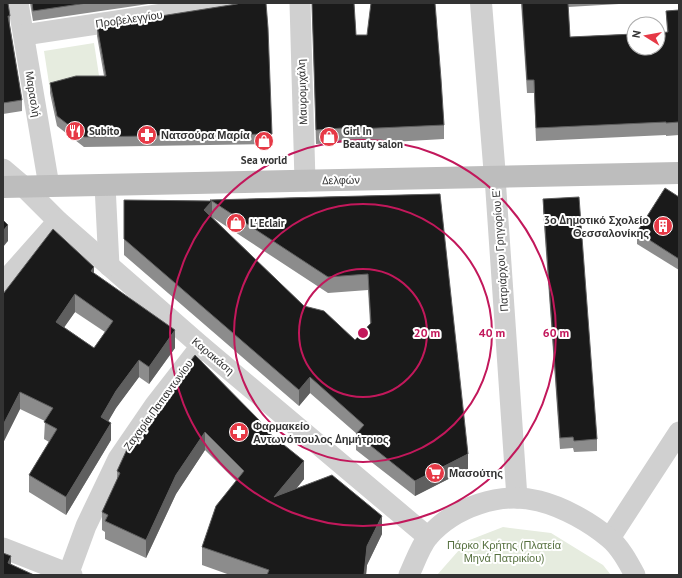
<svg xmlns="http://www.w3.org/2000/svg" width="682" height="578" font-family="'PT Sans',sans-serif">
	<rect width="100%" height="100%" fill="#fff"/>
	<g fill="#e6ecdf">
		<path d="M 94,43 L 100,82 L 50,90 L 44,51 Z"/>
		<path d="M 503,527 L 551,533 L 603,565 L 611,575 L 437,575 L 467,541 Z"/>
	</g>
	<g fill="none" stroke-linecap="round" stroke-linejoin="round">
		<g stroke="#d0d0d0" stroke-width="21">
			<path d="M 18,3 L 49,186"/>
			<path d="M 300,3 L 305,181"/>
			<path d="M 24,35 L 235,3"/>
			<path d="M 3,169 L 23,186 L 58,221 L 201,346 L 428,537"/>
			<path d="M 495,177 L 517,498"/>
			<path d="M 105,185 L 109,266"/>
			<path d="M 3,283 L 58,221"/>
			<path d="M 610,538 L 679,432"/>
			<path d="M 3,548 L 72,575"/>
			<path d="M 68,575 L 86,526 L 118,459 L 155,405 L 201,346"/>
			<path d="M 409,575 C 415,562 420,547 428,537 C 454,507 501,491 539,501 C 563,507 590,522 609,538 C 620,547 628,562 635,575"/>
		</g>
		<path stroke="#d0d0d0" stroke-width="22" d="M 481,3 L 495,177"/>
		<path stroke="#bdbdbd" stroke-width="22" d="M 3,187 L 679,173"/>
	</g>
	<g fill="#8c8c8c" fill-rule="evenodd">
		<path d="M 3,3 L 10,16 L 10,26 L 22,100 L 22,111 L 3,114 Z"/>
		<path d="M 30,3 L 155,3 L 33,21 Z"/>
		<path d="M 312,3 L 354,3 L 356,35 L 444,125 L 444,139 L 356,144 L 356,142 L 316,144 Z"/>
		<path d="M 521,3 L 619,3 L 619,4 L 568,7 L 570,37 L 667,32 L 666,11 L 679,10 L 679,135 L 666,136 L 666,135 L 536,141 L 534,93 L 527,93 Z"/>
		<path d="M 237,4 L 272,134 L 272,144 L 84,147 L 57,126 L 50,93 L 50,83 L 104,76 L 97,36 L 97,26 Z"/>
		<path d="M 440,194 L 468,469 L 415,496 L 356,450 L 356,434 L 357,434 L 310,393 L 299,406 L 124,255 L 124,200 L 210,201 L 210,200 ZM 212,217 L 328,293 L 368,290 L 370,324 L 355,340 L 304,306 Z"/>
		<path d="M 679,197 L 679,270 L 637,244 L 637,232 Z"/>
		<path d="M 543,199 L 597,439 L 597,451 L 574,452 L 573,448 L 560,449 L 543,211 Z"/>
		<path d="M 94,274 L 175,348 L 149,384 L 139,377 L 116,408 L 108,421 L 111,440 L 66,515 L 29,492 L 29,475 L 49,442 L 44,439 L 45,421 L 20,409 L 3,443 L 3,294 ZM 75,312 L 105,332 L 94,348 L 64,327 Z"/>
		<path d="M 165,394 L 261,426 L 304,479 L 296,489 L 382,534 L 367,565 L 366,575 L 230,575 L 202,565 L 202,547 L 236,481 L 205,450 L 176,494 L 146,558 L 105,539 L 105,532 L 102,530 L 102,512 L 117,480 L 117,471 Z"/>
	</g>
	<g fill="#5f5f5f">
		<path d="M 212,201 L 212,217 L 204,210 Z"/>
		<path d="M 8,225 L 8,241 L 3,247 L 3,231 Z"/>
		<path d="M 94,267 L 94,284 L 91,271 Z"/>
		<path d="M 75,294 L 75,312 L 56,339 L 56,322 Z"/>
		<path d="M 175,330 L 175,348 L 149,384 L 149,367 Z"/>
		<path d="M 139,360 L 139,377 L 116,408 L 101,434 L 101,417 L 116,391 Z"/>
		<path d="M 310,377 L 310,393 L 299,406 L 299,390 Z"/>
		<path d="M 20,392 L 20,409 L 3,443 L 3,425 Z"/>
		<path d="M 111,423 L 111,440 L 66,515 L 66,497 Z"/>
		<path d="M 205,432 L 205,450 L 176,494 L 146,558 L 146,540 L 176,475 Z"/>
		<path d="M 468,454 L 468,469 L 415,496 L 415,481 Z"/>
		<path d="M 304,461 L 304,479 L 274,516 L 274,497 Z"/>
		<path d="M 382,516 L 382,534 L 367,565 L 366,575 L 364,575 L 367,546 Z"/>
		<path d="M 11,556 L 11,574 L 8,563 Z"/>
	</g>
	<g fill="#1a1a1a" stroke="#5f5f5f" fill-rule="evenodd">
		<path d="M 3,3 L 8,3 L 10,16 L 8,16 L 22,100 L 3,103 Z"/>
		<path d="M 32,3 L 87,3 L 33,11 Z"/>
		<path d="M 240,3 L 266,3 L 268,28 L 272,134 L 84,137 L 57,116 L 50,83 L 76,76 L 106,76 L 97,26 L 237,4 Z"/>
		<path d="M 312,3 L 354,3 L 356,35 L 367,35 L 371,3 L 435,3 L 441,79 L 444,125 L 356,129 L 356,127 L 316,130 Z"/>
		<path d="M 522,3 L 568,3 L 570,37 L 634,34 L 634,48 L 658,48 L 658,33 L 668,32 L 666,11 L 679,10 L 679,122 L 666,123 L 666,122 L 536,128 L 534,80 L 527,80 Z"/>
		<path d="M 665,188 L 679,197 L 679,259 L 637,232 Z"/>
		<path d="M 440,194 L 468,454 L 415,481 L 356,434 L 364,425 L 310,377 L 299,390 L 124,239 L 124,200 L 212,201 L 210,200 ZM 212,201 L 328,277 L 368,274 L 371,323 L 355,340 L 324,311 L 304,306 L 204,210 Z"/>
		<path d="M 579,197 L 597,439 L 574,441 L 573,437 L 560,438 L 543,199 Z"/>
		<path d="M 3,220 L 8,225 L 3,231 Z"/>
		<path d="M 53,229 L 94,267 L 91,271 L 175,330 L 149,367 L 139,360 L 116,391 L 101,417 L 111,423 L 66,497 L 29,475 L 57,429 L 44,422 L 53,408 L 20,392 L 3,425 L 3,294 ZM 75,294 L 113,321 L 94,348 L 56,322 Z"/>
		<path d="M 195,355 L 261,422 L 259,425 L 304,461 L 274,497 L 332,475 L 382,516 L 367,546 L 364,575 L 267,575 L 269,570 L 202,547 L 216,506 L 244,471 L 205,432 L 176,475 L 146,540 L 105,521 L 108,515 L 102,512 L 120,473 L 117,471 L 128,447 L 165,394 Z"/>
		<path d="M 3,553 L 11,556 L 8,563 L 34,575 L 3,575 Z"/>
	</g>
	<g fill="none" stroke="#c2185b" stroke-width="2">
		<circle cx="363" cy="333" r="64"/>
		<circle cx="363" cy="333" r="129"/>
		<circle cx="363" cy="333" r="193"/>
	</g>
	<defs>
		<symbol id="restaurant-disc" viewBox="-11 -11 22 22"><circle r="9.5" fill="#e63946" stroke="#fff"/><path d="M-5-6h1v4h1v-4h1v4h1v-4h1v5L-1.5 .5V6h-2V.5L-5-1ZM5-6V6H3V1.5H1.5Q1.5-4 5-6Z" fill="#fff"/></symbol>
		<symbol id="pharmacy-disc" viewBox="-11 -11 22 22"><circle r="9.5" fill="#e63946" stroke="#fff"/><path d="M-2-6h4v4h4v4h-4v4h-4v-4h-4v-4h4Z" fill="#fff"/></symbol>
		<symbol id="shop-disc" viewBox="-11 -11 22 22"><circle r="9.5" fill="#e63946" stroke="#fff"/><path d="M-5-2.5h2.3a2.7 3.5 0 0 1 5.4 0H5L5.5 6h-11ZM-1.5-2.5h3a1.5 2.3 0 0 0-3 0Z" fill="#fff"/></symbol>
		<symbol id="building-disc" viewBox="-11 -11 22 22"><circle r="9.5" fill="#e63946" stroke="#fff"/><path d="M-4-6H4V6H1V3H-1V6H-4ZM-2.5-4.3h1.7v1.8h-1.7ZM.8-4.3h1.7v1.8H.8ZM-2.5-1h1.7V.8h-1.7ZM.8-1h1.7V.8H.8Z" fill="#fff"/></symbol>
		<symbol id="supermarket-disc" viewBox="-11 -11 22 22"><circle r="9.5" fill="#e63946" stroke="#fff"/><path d="M-6-5.5h2.5l.6 2H6L4.5 2H-2.5L-4.4-4H-6ZM-1.5 3.2a1.3 1.3 0 1 0 .1 0ZM3 3.2a1.3 1.3 0 1 0 .1 0Z" fill="#fff"/></symbol>
	</defs>
	<g fill-rule="evenodd">
		<use href="#restaurant-disc" x="64" y="120" width="22" height="22"/>
		<use href="#pharmacy-disc" x="136" y="124" width="22" height="22"/>
		<use href="#shop-disc" x="318" y="126" width="22" height="22"/>
		<use href="#shop-disc" x="253" y="130" width="22" height="22"/>
		<use href="#shop-disc" x="225" y="212" width="22" height="22"/>
		<use href="#building-disc" x="652" y="215" width="22" height="22"/>
		<use href="#pharmacy-disc" x="228" y="421" width="22" height="22"/>
		<use href="#supermarket-disc" x="424" y="462" width="22" height="22"/>
	</g>
	<g text-anchor="middle" dominant-baseline="central" stroke-width="4" stroke-linejoin="round" paint-order="stroke">
		<g font-size="11" fill="#333" stroke="#fff">
			<text transform="translate(129 19) rotate(-8)">Προβελεγγίου</text>
			<text transform="translate(302 92) rotate(-92)">Μαυρομιχάλη</text>
			<text transform="translate(33 94) rotate(81)">Μαρασλή</text>
			<text transform="translate(341 180) rotate(-1)">Δελφών</text>
			<text transform="translate(500 250) rotate(-94)">Πατριάρχου Γρηγορίου Ε'</text>
			<text transform="translate(213 356) rotate(40)">Καρακάση</text>
			<text transform="translate(158 405) rotate(-54)">Ζαχαρία Παπαντωνίου</text>
		</g>
		<g font-size="11" font-weight="bold" fill="#333" stroke="#fff" text-anchor="start">
			<text x="89" y="131">Subito</text>
			<text x="343" y="131">Girl In<tspan x="343" dy="13">Beauty salon</tspan></text>
			<text x="161" y="135">Νατσούρα Μαρία</text>
			<text x="264" y="160" text-anchor="middle">Sea world</text>
			<text x="649" y="220" text-anchor="end">3ο Δημοτικό Σχολείο<tspan x="649" dy="13">Θεσσαλονίκης</tspan></text>
			<text x="250" y="223">L' Eclair</text>
			<text x="253" y="426">Φαρμακείο<tspan x="253" dy="13">Αντωνόπουλος Δημήτριος</tspan></text>
			<text x="449" y="473">Μασούτης</text>
		</g>
		<g font-size="11" fill="#56703f" stroke="#fff">
			<text x="504" y="545">Πάρκο Κρήτης (Πλατεία<tspan x="504" dy="13">Μηνά Πατρικίου)</tspan></text>
		</g>
	</g>
	<circle cx="363" cy="333" r="6" fill="#c2185b" stroke="#fff" stroke-width="2"/>
	<g font-size="12" text-anchor="middle" font-weight="bold" fill="#c2185b" stroke="#fff" stroke-width="4" stroke-linejoin="round" paint-order="stroke">
		<text x="427" y="337">20 m</text>
		<text x="492" y="337">40 m</text>
		<text x="556" y="337">60 m</text>
	</g>
	<rect width="682" height="578" fill="none" stroke="#333333" stroke-width="8"/>
	<g transform="translate(646 36) rotate(281)"><circle r="19" fill="#ffffff" stroke="#adadad"/>
	<path d="M0-3L7 15L0 10L-7 15Z" fill="#e63946"/>
	<text y="-6" font-size="11" font-weight="bold" text-anchor="middle" fill="#333333">N</text>
	</g>
</svg>
